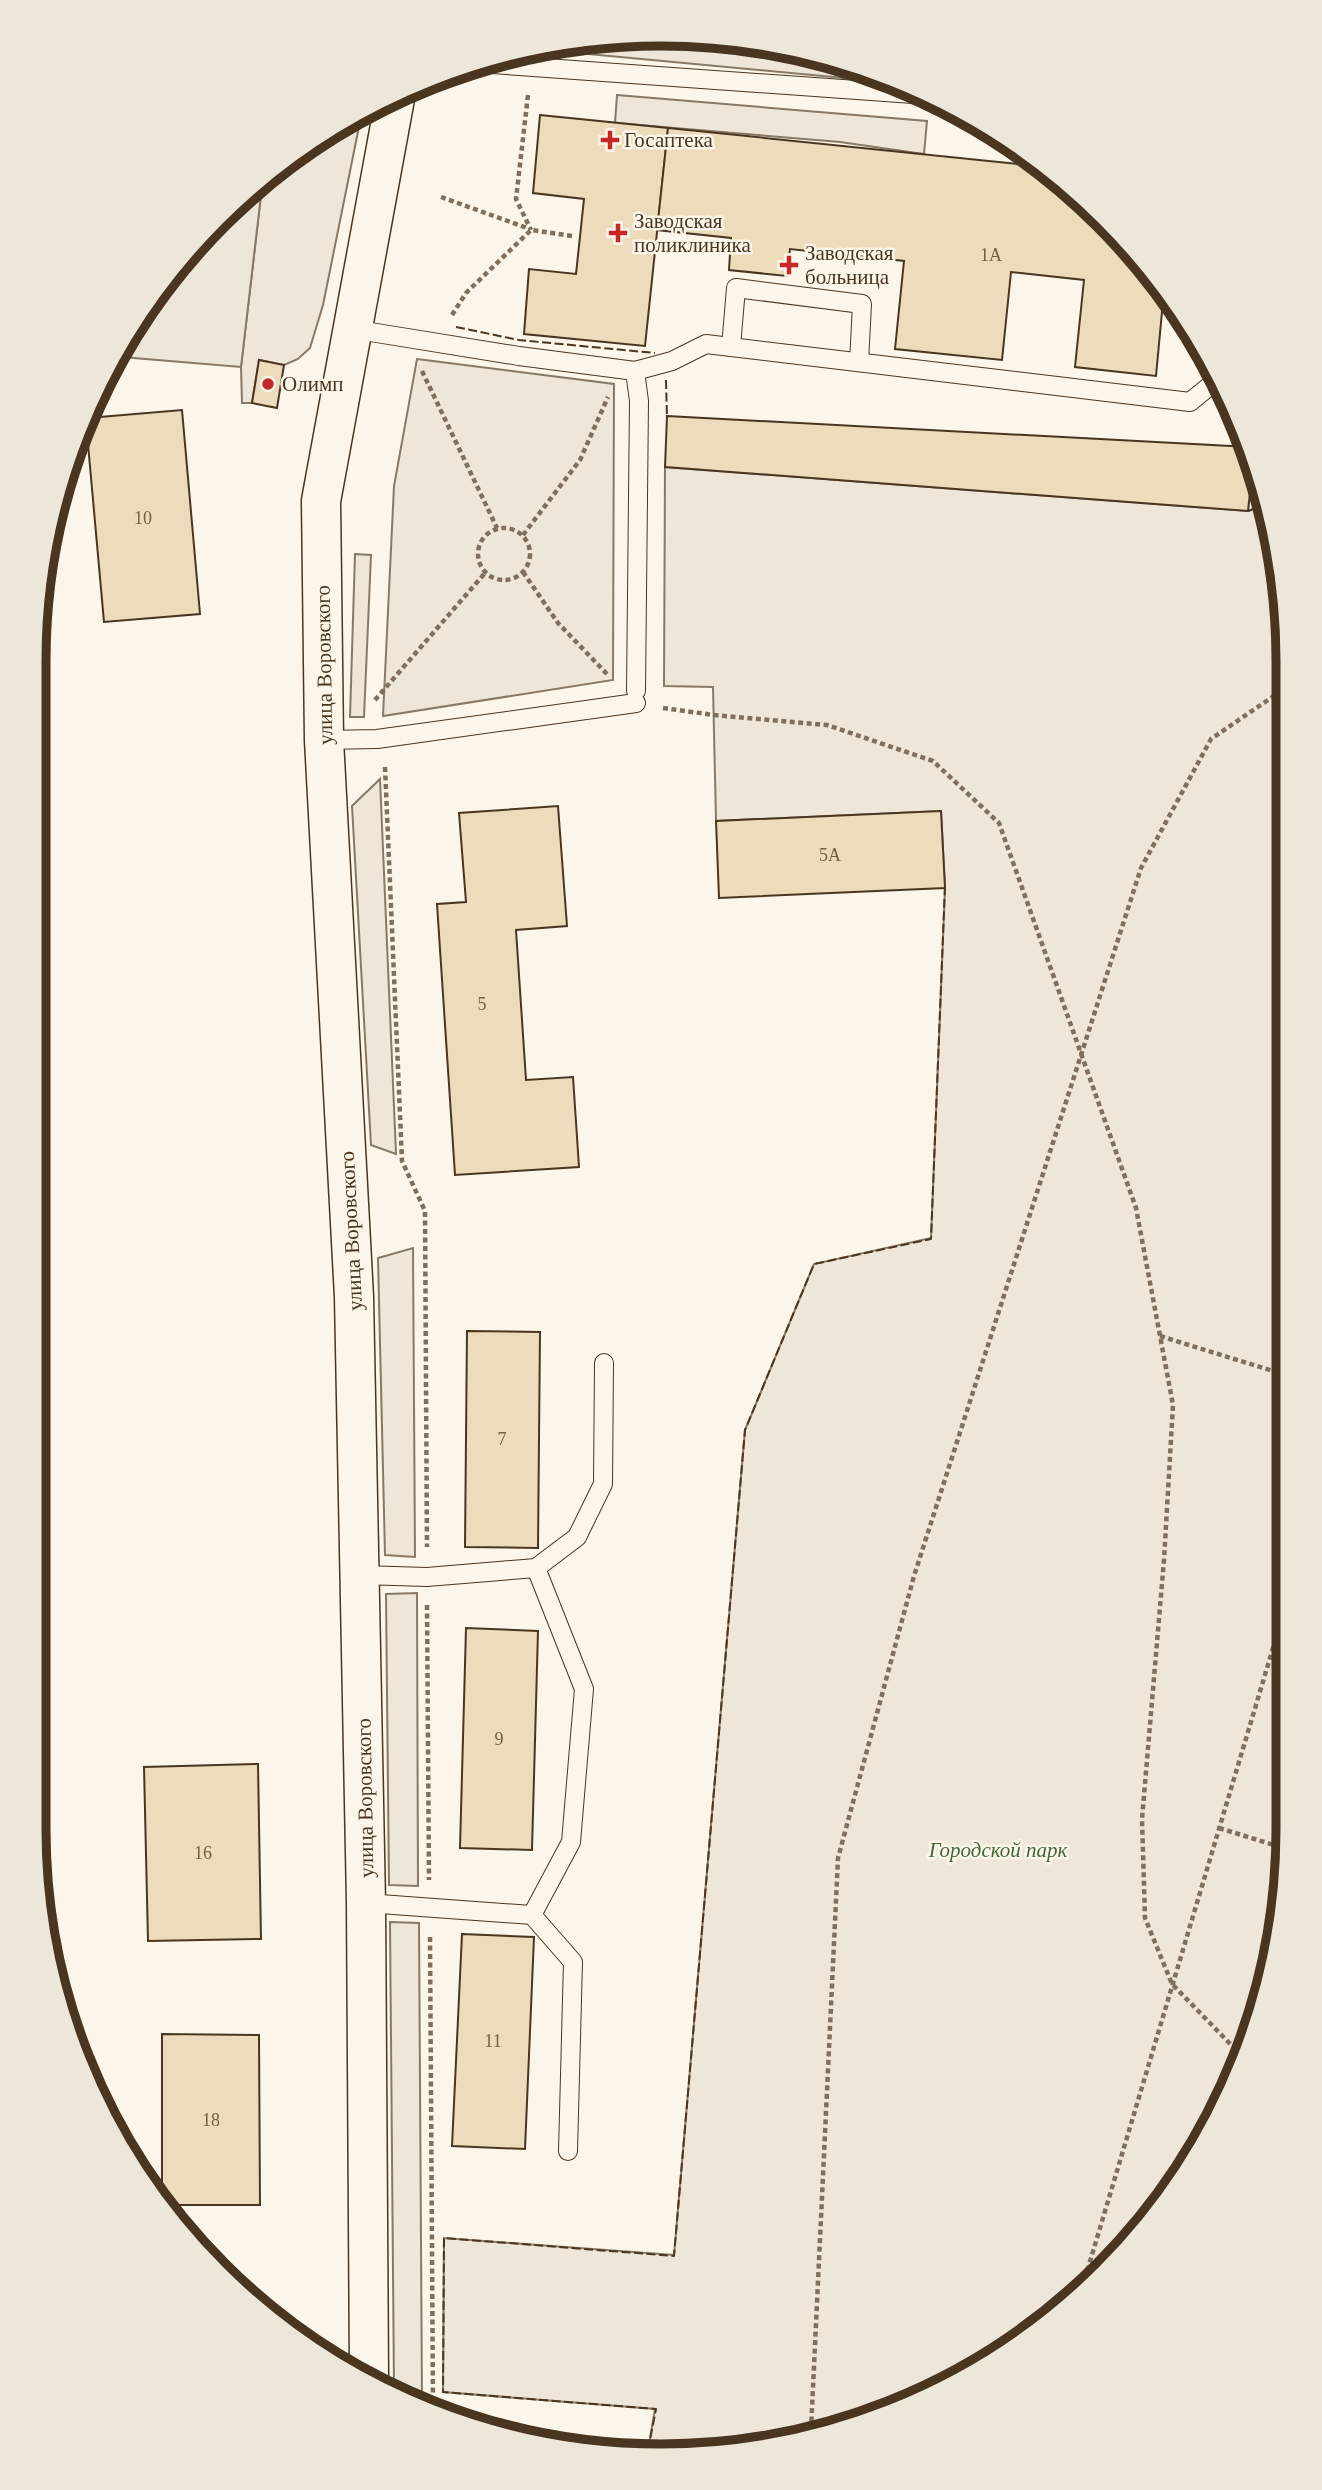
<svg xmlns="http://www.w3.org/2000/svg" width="1322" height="2490" font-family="Georgia,serif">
	<rect width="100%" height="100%" fill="#fbf6e9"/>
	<g fill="#ede6d9" stroke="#887966" stroke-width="2">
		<path d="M 620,35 L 743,39 L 862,66 L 878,74 L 854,79 L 535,49 Z"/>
		<path d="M 617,95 L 927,121 L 924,154 L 840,142 L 615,123 Z"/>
		<path d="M 362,112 L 323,305 L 310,348 L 298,359 L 284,365 L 259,360 L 252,403 L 242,403 L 241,367 L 263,178 L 279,163 Z"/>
		<path d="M 417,359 L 614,384 L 613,680 L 383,716 L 394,486 Z"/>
		<path d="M 665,467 L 1248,511 L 1266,504 L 1283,579 L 1287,1870 L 1267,1992 L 1205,2143 L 1075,2301 L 902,2409 L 702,2455 L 648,2450 L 655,2409 L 443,2392 L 444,2238 L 674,2255 L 745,1430 L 814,1264 L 931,1238 L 945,888 L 941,811 L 716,821 L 713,687 L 664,686 Z"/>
		<path d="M 355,554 L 371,555 L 364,717 L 350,717 Z"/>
		<path d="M 380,779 L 396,1154 L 371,1145 L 352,806 Z"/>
		<path d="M 413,1248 L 415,1557 L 385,1555 L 378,1258 Z"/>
		<path d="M 417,1593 L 418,1886 L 389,1885 L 386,1594 Z"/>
		<path d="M 390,1922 L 419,1923 L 422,2401 L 394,2388 Z"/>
	</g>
	<path fill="#ede7d9" stroke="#887966" stroke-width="2" d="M 263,178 L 241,367 L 122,357 L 122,341 L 189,247 Z"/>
	<g fill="#ecdcbc" stroke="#4a3520" stroke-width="2">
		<path d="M 540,115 L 668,128 L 645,346 L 524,334 L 529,269 L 576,274 L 584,199 L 533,193 Z"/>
		<path d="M 668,128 L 1038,166 L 1105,217 L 1174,302 L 1163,301 L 1156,376 L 1075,367 L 1084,280 L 1011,272 L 1002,360 L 895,349 L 904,261 L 790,249 L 787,276 L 729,270 L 731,238 L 657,230 Z"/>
		<path d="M 259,360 L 284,365 L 277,408 L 252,403 Z"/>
		<path d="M 182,410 L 200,614 L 104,622 L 86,422 L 88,418 Z"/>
		<path d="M 667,416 L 1249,447 L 1254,457 L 1248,511 L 665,467 Z"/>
		<path d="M 558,806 L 567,926 L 516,930 L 526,1080 L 573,1077 L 579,1167 L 455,1175 L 437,904 L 466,902 L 459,813 Z"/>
		<path d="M 941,811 L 945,888 L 719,898 L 716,821 Z"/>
		<path d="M 467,1331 L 540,1332 L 538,1548 L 465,1547 Z"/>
		<path d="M 466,1628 L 538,1631 L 532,1850 L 460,1848 Z"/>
		<path d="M 258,1764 L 261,1939 L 148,1941 L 144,1767 Z"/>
		<path d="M 462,1934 L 534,1937 L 525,2149 L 452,2146 Z"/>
		<path d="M 162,2034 L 259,2035 L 260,2205 L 162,2205 Z"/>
	</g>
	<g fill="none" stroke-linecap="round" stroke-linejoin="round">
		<defs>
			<g id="lane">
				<path d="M 477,63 L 927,95"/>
				<path d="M 352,329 L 519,356 L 635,371 L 639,401 L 636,691"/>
				<path d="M 731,347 L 736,288 L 862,304 L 859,362"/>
				<path d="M 635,371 L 672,361 L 706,344 L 1190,402 L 1217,380"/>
				<path d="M 324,740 L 377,739 L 636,703"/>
				<path d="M 361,1575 L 427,1577 L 536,1568 L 577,1537 L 603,1484 L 604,1363"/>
				<path d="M 366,1903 L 532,1915 L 573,1962 L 568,2151"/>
				<path d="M 532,1915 L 571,1842 L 584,1689 L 536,1568"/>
			</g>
			<path id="secondary" d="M 369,2377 L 366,1903 L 354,1297 L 324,740 L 321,501 L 396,93"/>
		</defs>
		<use href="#lane" stroke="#4a3520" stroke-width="20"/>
		<use href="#secondary" stroke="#4a3520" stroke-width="41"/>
		<g stroke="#7f6f5c" stroke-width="4.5" stroke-dasharray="5 3.5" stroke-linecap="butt">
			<path d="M 528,95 L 516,199 L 531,230"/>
			<path d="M 441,197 L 530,229"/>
			<path d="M 452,315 L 466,293 L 531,230 L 572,236"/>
			<path d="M 422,371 L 497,528"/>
			<circle cx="504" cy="554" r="26"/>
			<path d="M 523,535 L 580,460 L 608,397"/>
			<path d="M 523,572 L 558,623 L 607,674"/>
			<path d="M 375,700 L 485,573"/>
			<path d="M 663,708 L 714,715 L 827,725 L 933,761 L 999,823 L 1136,1208 L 1173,1405 L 1164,1560 L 1142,1819 L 1145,1918 L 1172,1984 L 1241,2055"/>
			<path d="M 385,767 L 402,1161 L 425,1211 L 427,1547"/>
			<path d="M 1160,1336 L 1286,1375"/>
			<path d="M 427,1605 L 429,1880"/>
			<path d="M 1219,1828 L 1287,1849"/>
			<path d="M 430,1937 L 433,2406"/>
			<path d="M 1080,2295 L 1287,1601"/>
			<path d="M 811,2430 L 838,1858 L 914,1576 L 1141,868 L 1211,739 L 1284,689"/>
		</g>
		<use href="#lane" stroke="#fbf6e9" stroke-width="18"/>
		<use href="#secondary" stroke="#fbf6e9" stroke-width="38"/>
		<g stroke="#4a3520" stroke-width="2" stroke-dasharray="9 3.5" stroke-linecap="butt">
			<path d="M 456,327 L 519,340 L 655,353"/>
			<path d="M 113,357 L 122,357 L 122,341"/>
			<path d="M 666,380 L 667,418"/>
			<path d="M 1248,511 L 1266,504"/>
			<path d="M 648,2450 L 656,2409 L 443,2392 L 444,2238 L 674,2256 L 745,1430 L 814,1264 L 931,1239 L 945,885"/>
		</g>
	</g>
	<g fill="#c62828" stroke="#fbf6e9" stroke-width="2.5">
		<path d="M606.5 129.5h7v7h7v7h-7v7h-7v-7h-7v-7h7z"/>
		<path d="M614.5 222.5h7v7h7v7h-7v7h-7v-7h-7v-7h7z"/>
		<path d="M785.5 254.5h7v7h7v7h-7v7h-7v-7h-7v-7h7z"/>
		<circle cx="268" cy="384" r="7"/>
	</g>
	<g text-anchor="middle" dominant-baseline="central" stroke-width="5" stroke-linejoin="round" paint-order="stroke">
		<g font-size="18" fill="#725f47">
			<text x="991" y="255">1А</text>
			<text x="143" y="518">10</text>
			<text x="830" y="855">5А</text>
			<text x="482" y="1004">5</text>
			<text x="502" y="1439">7</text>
			<text x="499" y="1739">9</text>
			<text x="203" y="1853">16</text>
			<text x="493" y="2041">11</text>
			<text x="211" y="2120">18</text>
		</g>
		<g font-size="21" fill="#4a3520" stroke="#fbf6e9" text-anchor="start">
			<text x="624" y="140">Госаптека</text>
			<text x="634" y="221">Заводская<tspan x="634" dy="24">поликлиника</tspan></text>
			<text x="805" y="253">Заводская<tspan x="805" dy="24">больница</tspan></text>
			<text x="282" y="384">Олимп</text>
		</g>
		<g font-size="21" fill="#4a3520" stroke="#fbf6e9">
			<text transform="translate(324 665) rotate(-91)">улица Воровского</text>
			<text transform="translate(351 1231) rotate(-93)">улица Воровского</text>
			<text transform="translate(365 1798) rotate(-91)">улица Воровского</text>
		</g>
		<g font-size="21" font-style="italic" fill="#436837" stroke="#fbf6e9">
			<text x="998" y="1850">Городской парк</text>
		</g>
	</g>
	<path d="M0 0H1322V2490H0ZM661 46H661A615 615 0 0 1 1276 661V1829A615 615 0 0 1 661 2444H661A615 615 0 0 1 46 1829V661A615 615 0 0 1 661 46Z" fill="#ede7d9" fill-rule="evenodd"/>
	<path fill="none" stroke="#4a3520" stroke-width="9" d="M661 46H661A615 615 0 0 1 1276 661V1829A615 615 0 0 1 661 2444H661A615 615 0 0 1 46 1829V661A615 615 0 0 1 661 46Z"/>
</svg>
